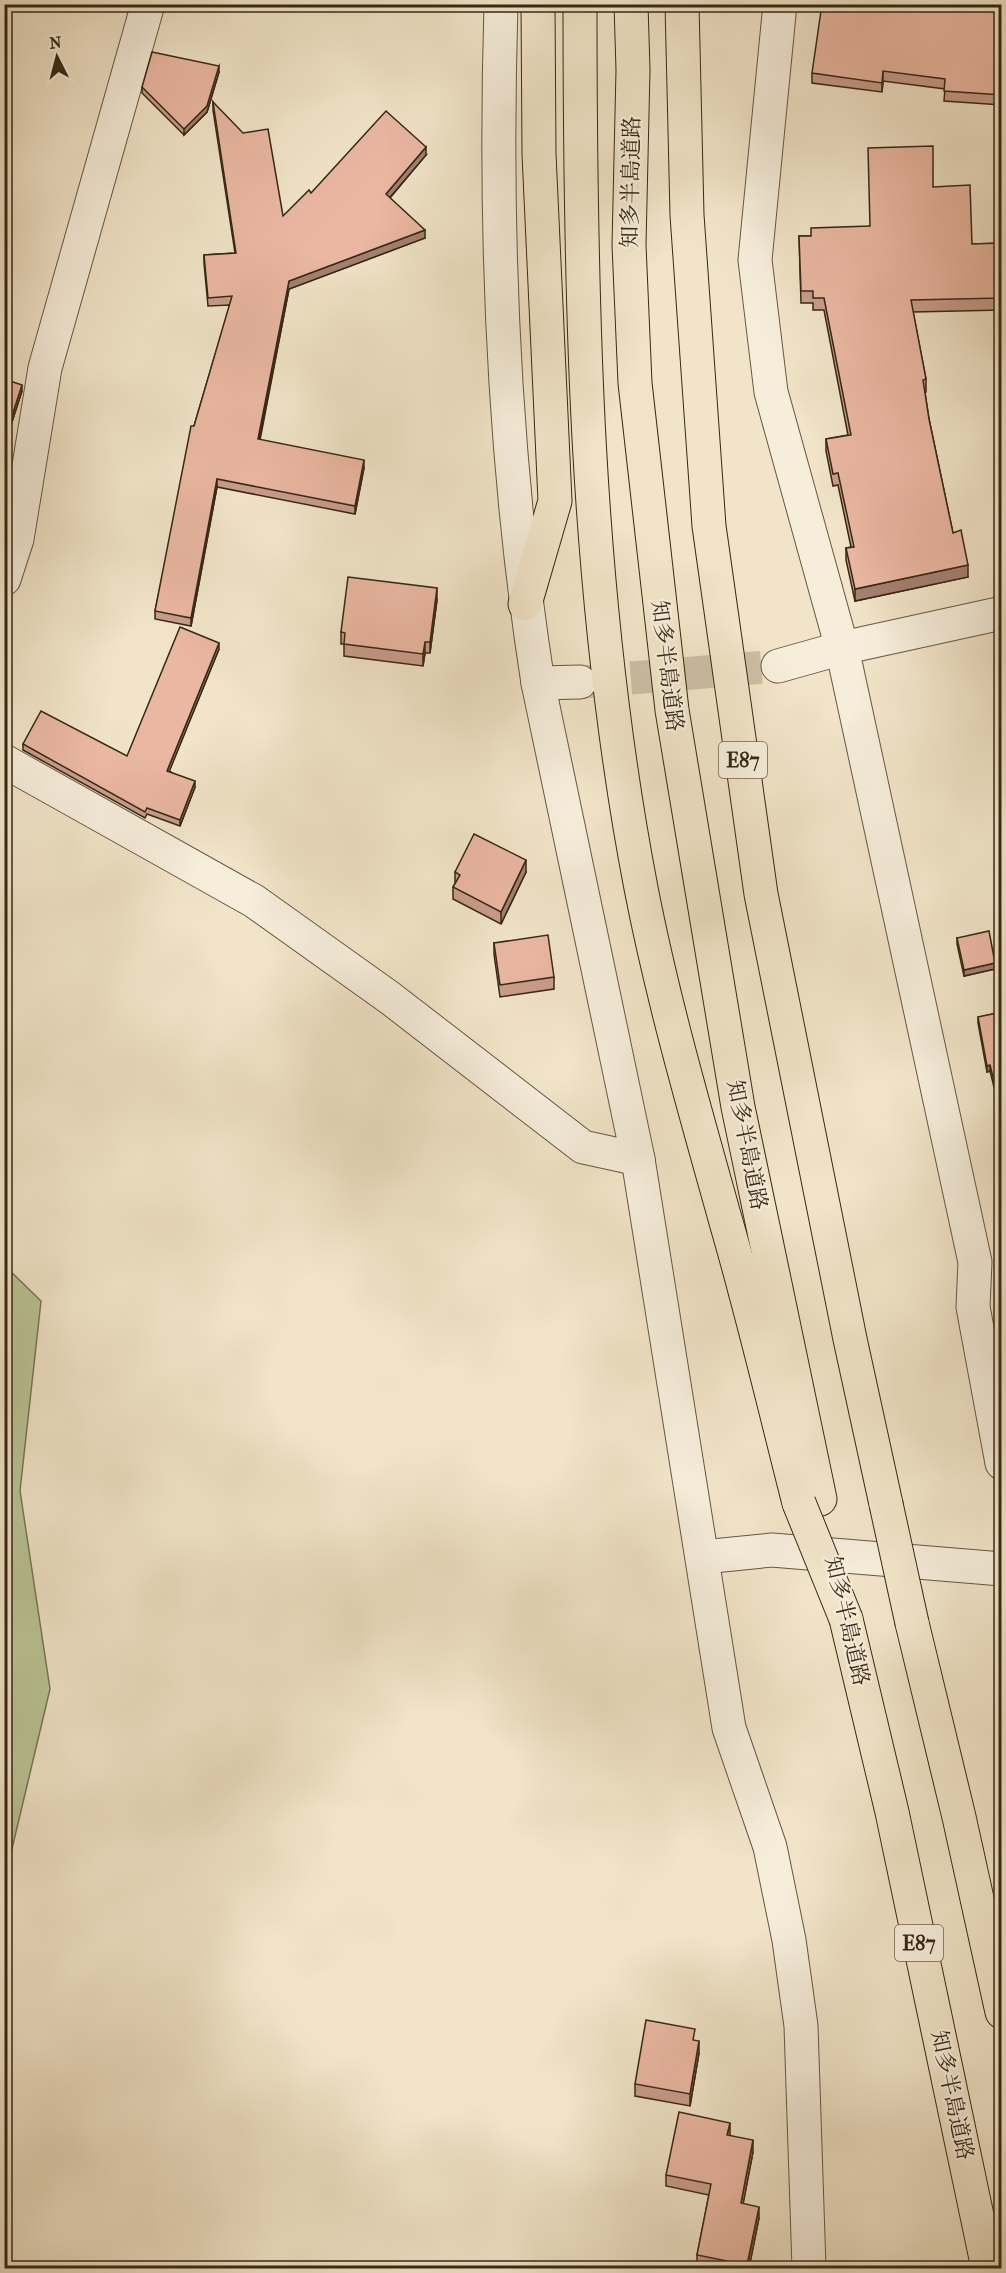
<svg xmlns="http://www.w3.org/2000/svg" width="1006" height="2273" font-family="'IM FELL French Canon','Noto Serif JP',serif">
	<rect width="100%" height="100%" fill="#f1e4c8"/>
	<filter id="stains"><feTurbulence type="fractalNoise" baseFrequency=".00333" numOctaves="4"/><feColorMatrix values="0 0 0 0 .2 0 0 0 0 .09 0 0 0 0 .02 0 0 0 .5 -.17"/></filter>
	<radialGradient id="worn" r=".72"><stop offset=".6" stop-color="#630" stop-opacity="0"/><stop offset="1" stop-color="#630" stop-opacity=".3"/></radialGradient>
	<path fill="#bac496" stroke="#787656" stroke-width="1.5" d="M 5,1266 L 41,1301 L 20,1491 L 50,1689 L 5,1878 Z"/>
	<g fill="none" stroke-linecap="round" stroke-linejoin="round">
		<path stroke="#ccbea4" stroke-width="33" stroke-dasharray="33 16" stroke-linecap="butt" d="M 582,682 L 778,666"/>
		<defs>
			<g id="minor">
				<path d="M 501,4 C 494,231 503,459 538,683 L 638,1159 L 729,1728 L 770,1847 L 789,1940 L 801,2026 L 809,2268"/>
				<path d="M 780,4 L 755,260 L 771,392 L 842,648 L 975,1262 L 973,1307 L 1002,1463"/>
				<path d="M 4,579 L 17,539 L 45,368 L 148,4"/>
				<path d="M 778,666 L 842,648 L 1002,613"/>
				<path d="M 538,683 L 580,682"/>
				<path d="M 4,761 L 254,901 L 390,998 L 583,1147 L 638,1159"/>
				<path d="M 703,1557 L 772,1550 L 1002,1569"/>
			</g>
			<g id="highway">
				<path d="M 580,4 C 580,300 585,597 641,888 C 663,1001 695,1111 726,1222 C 753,1315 775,1409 799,1503"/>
				<path d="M 631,4 L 633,70 L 629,245 L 635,383 L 672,710 L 738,1107 L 820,1499"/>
				<path d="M 682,4 L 687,215 L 709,526 L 761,894 L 850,1339 L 886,1504"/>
				<path d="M 525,604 L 555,501 L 539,154 L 538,4"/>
				<path d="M 846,1619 L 892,1812 L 988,2268"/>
				<path d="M 912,1623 L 959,1817 L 1002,2012"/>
			</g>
		</defs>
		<use href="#minor" stroke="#655742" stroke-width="35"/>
		<use href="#highway" stroke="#362815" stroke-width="35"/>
		<use href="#minor" stroke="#f6eddb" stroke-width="33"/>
		<use href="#highway" stroke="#f1e4c8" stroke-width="33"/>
		<defs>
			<g id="highway-bridge">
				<path d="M 799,1503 L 846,1619"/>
				<path d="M 886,1504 L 912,1623"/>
			</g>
		</defs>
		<use href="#highway-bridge" stroke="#362815" stroke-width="35" stroke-linecap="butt"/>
		<use href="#highway-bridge" stroke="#f1e4c8" stroke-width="33"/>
	</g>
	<g fill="#c99d8b" stroke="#362815" stroke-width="1.5">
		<path d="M 1002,4 L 1002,105 L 944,101 L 945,89 L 883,81 L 882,92 L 812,83 L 812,73 Z"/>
		<path d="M 219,72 L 207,112 L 184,135 L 142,93 L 142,87 Z"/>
		<path d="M 213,102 L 283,216 L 311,193 L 426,155 L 390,198 L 425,238 L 289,289 L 260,440 L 364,468 L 355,514 L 217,487 L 191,626 L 155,619 L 155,611 L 194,426 L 230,305 L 208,306 L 204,263 L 204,255 L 235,253 L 213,110 Z"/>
		<path d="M 933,187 L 972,244 L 1002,243 L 1002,310 L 913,312 L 926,379 L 926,392 L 925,392 L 929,419 L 953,533 L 968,577 L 855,601 L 846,560 L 846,548 L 851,547 L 838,485 L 833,486 L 826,451 L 826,439 L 848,435 L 824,310 L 813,310 L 813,303 L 801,303 L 799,236 L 811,236 L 870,226 Z"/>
		<path d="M 4,379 L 22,391 L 10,428 L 4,426 Z"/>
		<path d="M 437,600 L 430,653 L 425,653 L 423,666 L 344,656 L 344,644 L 341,644 L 341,632 Z"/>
		<path d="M 219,649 L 169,771 L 195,787 L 180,826 L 147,814 L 145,818 L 23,750 L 23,744 L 127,756 Z"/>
		<path d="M 455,872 L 526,872 L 501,924 L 453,899 L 453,887 L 455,884 Z"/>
		<path d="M 957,938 L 995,969 L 964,976 L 957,944 Z"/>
		<path d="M 494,943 L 554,977 L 554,989 L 500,997 L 494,954 Z"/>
		<path d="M 1002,1012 L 1002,1119 L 990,1071 L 987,1072 L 978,1023 L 978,1017 Z"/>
		<path d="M 695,2041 L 699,2053 L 690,2106 L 635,2096 L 635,2084 Z"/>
		<path d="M 730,2135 L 753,2152 L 743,2203 L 759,2218 L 749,2268 L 705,2268 L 697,2267 L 697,2255 L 709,2195 L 666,2186 L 666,2175 Z"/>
	</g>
	<g fill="#a48071" stroke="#362815" stroke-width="1.5">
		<path d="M 219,66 L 219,72 L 207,112 L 184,135 L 184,129 Z"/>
		<path d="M 883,71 L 883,81 L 882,92 L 882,83 Z"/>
		<path d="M 426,147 L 426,155 L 386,202 L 386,194 Z"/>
		<path d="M 425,230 L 425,238 L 289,289 L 258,447 L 258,439 L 289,281 Z"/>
		<path d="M 22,385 L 22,391 L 10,428 L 10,422 Z"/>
		<path d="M 364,460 L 364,468 L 355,514 L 355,506 Z"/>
		<path d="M 217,479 L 217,487 L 191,626 L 191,618 Z"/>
		<path d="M 968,565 L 968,577 L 855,601 L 855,589 Z"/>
		<path d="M 437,588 L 437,600 L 430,653 L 430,642 Z"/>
		<path d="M 425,642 L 425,653 L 423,666 L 423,654 Z"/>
		<path d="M 219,643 L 219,649 L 167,777 L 167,771 Z"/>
		<path d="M 195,781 L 195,787 L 180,826 L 180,820 Z"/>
		<path d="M 526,860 L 526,872 L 501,924 L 501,912 Z"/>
		<path d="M 995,963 L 995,969 L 964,976 L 964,970 Z"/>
		<path d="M 990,1065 L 990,1071 L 987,1072 L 987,1066 Z"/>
		<path d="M 699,2041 L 699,2053 L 690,2106 L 690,2094 Z"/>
		<path d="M 730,2123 L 730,2135 L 727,2146 L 727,2135 Z"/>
		<path d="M 753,2140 L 753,2152 L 741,2215 L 741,2203 Z"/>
		<path d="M 759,2207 L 759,2218 L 749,2268 L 747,2268 Z"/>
	</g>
	<g fill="#eab7a2" stroke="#362815" stroke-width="1.5">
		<path d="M 822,4 L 1002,4 L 1002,95 L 944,91 L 945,79 L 883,71 L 882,83 L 812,73 Z"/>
		<path d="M 152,52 L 219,66 L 207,106 L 184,129 L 142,87 Z"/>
		<path d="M 213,102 L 243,133 L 268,129 L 283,216 L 309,190 L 311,193 L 386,111 L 426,147 L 386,194 L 425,230 L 289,281 L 258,439 L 364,460 L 355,506 L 217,479 L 191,618 L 155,611 L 191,426 L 194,426 L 232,296 L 208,298 L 204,255 L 236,253 Z"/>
		<path d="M 933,146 L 933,187 L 970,185 L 972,244 L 1002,243 L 1002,298 L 911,300 L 926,379 L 923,380 L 929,419 L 953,533 L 961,530 L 968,565 L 855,589 L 846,548 L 854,547 L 838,473 L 833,474 L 826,439 L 851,435 L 824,298 L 813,298 L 813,291 L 801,291 L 799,236 L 811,236 L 811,228 L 870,226 L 868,148 Z"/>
		<path d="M 4,379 L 22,385 L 10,422 L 4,420 Z"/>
		<path d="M 348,577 L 437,588 L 430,642 L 425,642 L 423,654 L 344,644 L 345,633 L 341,632 Z"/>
		<path d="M 180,627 L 219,643 L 167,771 L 195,781 L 180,820 L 147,808 L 145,812 L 23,744 L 41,711 L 127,756 Z"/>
		<path d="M 474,834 L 526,860 L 501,912 L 453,887 L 460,875 L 455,872 Z"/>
		<path d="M 989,931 L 995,963 L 964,970 L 957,938 Z"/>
		<path d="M 548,935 L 554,977 L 500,985 L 494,943 Z"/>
		<path d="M 1002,1012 L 1002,1113 L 990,1065 L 987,1066 L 978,1017 Z"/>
		<path d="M 646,2020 L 695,2029 L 693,2040 L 699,2041 L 690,2094 L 635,2084 Z"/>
		<path d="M 679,2112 L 730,2123 L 727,2135 L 753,2140 L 741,2203 L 759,2207 L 747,2265 L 697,2255 L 711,2184 L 666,2175 Z"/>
	</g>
	<g text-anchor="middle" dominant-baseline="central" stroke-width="4.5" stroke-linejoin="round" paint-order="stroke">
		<g fill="#f6eddb" stroke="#706350" stroke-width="1.5">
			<rect x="719" y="742" width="48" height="36" rx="4.5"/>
			<rect x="895" y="1925" width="48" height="36" rx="4.5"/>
		</g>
		<g font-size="21" font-weight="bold" fill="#362815">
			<text x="743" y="760">E87</text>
			<text x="919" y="1943">E87</text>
		</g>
		<g font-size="22" fill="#362815" stroke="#f6eddb">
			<text transform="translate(631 182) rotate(-89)">知多半島道路</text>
			<text transform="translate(667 666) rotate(83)">知多半島道路</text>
			<text transform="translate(747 1145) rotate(79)">知多半島道路</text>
			<text transform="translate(847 1621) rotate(77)">知多半島道路</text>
			<text transform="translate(952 2095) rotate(78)">知多半島道路</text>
		</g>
	</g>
	<rect width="1006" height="2273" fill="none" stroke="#f1e4c8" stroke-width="24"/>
	<rect x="6" y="6" width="994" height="2261" fill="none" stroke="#362815" stroke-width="3"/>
	<rect x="12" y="12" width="982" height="2249" fill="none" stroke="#362815" stroke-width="1.5"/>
	<g transform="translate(57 57) rotate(354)" stroke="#f6eddb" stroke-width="4.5" paint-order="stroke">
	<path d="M0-4.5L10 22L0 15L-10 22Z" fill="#362815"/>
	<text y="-9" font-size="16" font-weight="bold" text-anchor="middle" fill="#362815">N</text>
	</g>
	<rect width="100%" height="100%" filter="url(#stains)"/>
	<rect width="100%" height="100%" fill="url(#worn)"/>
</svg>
